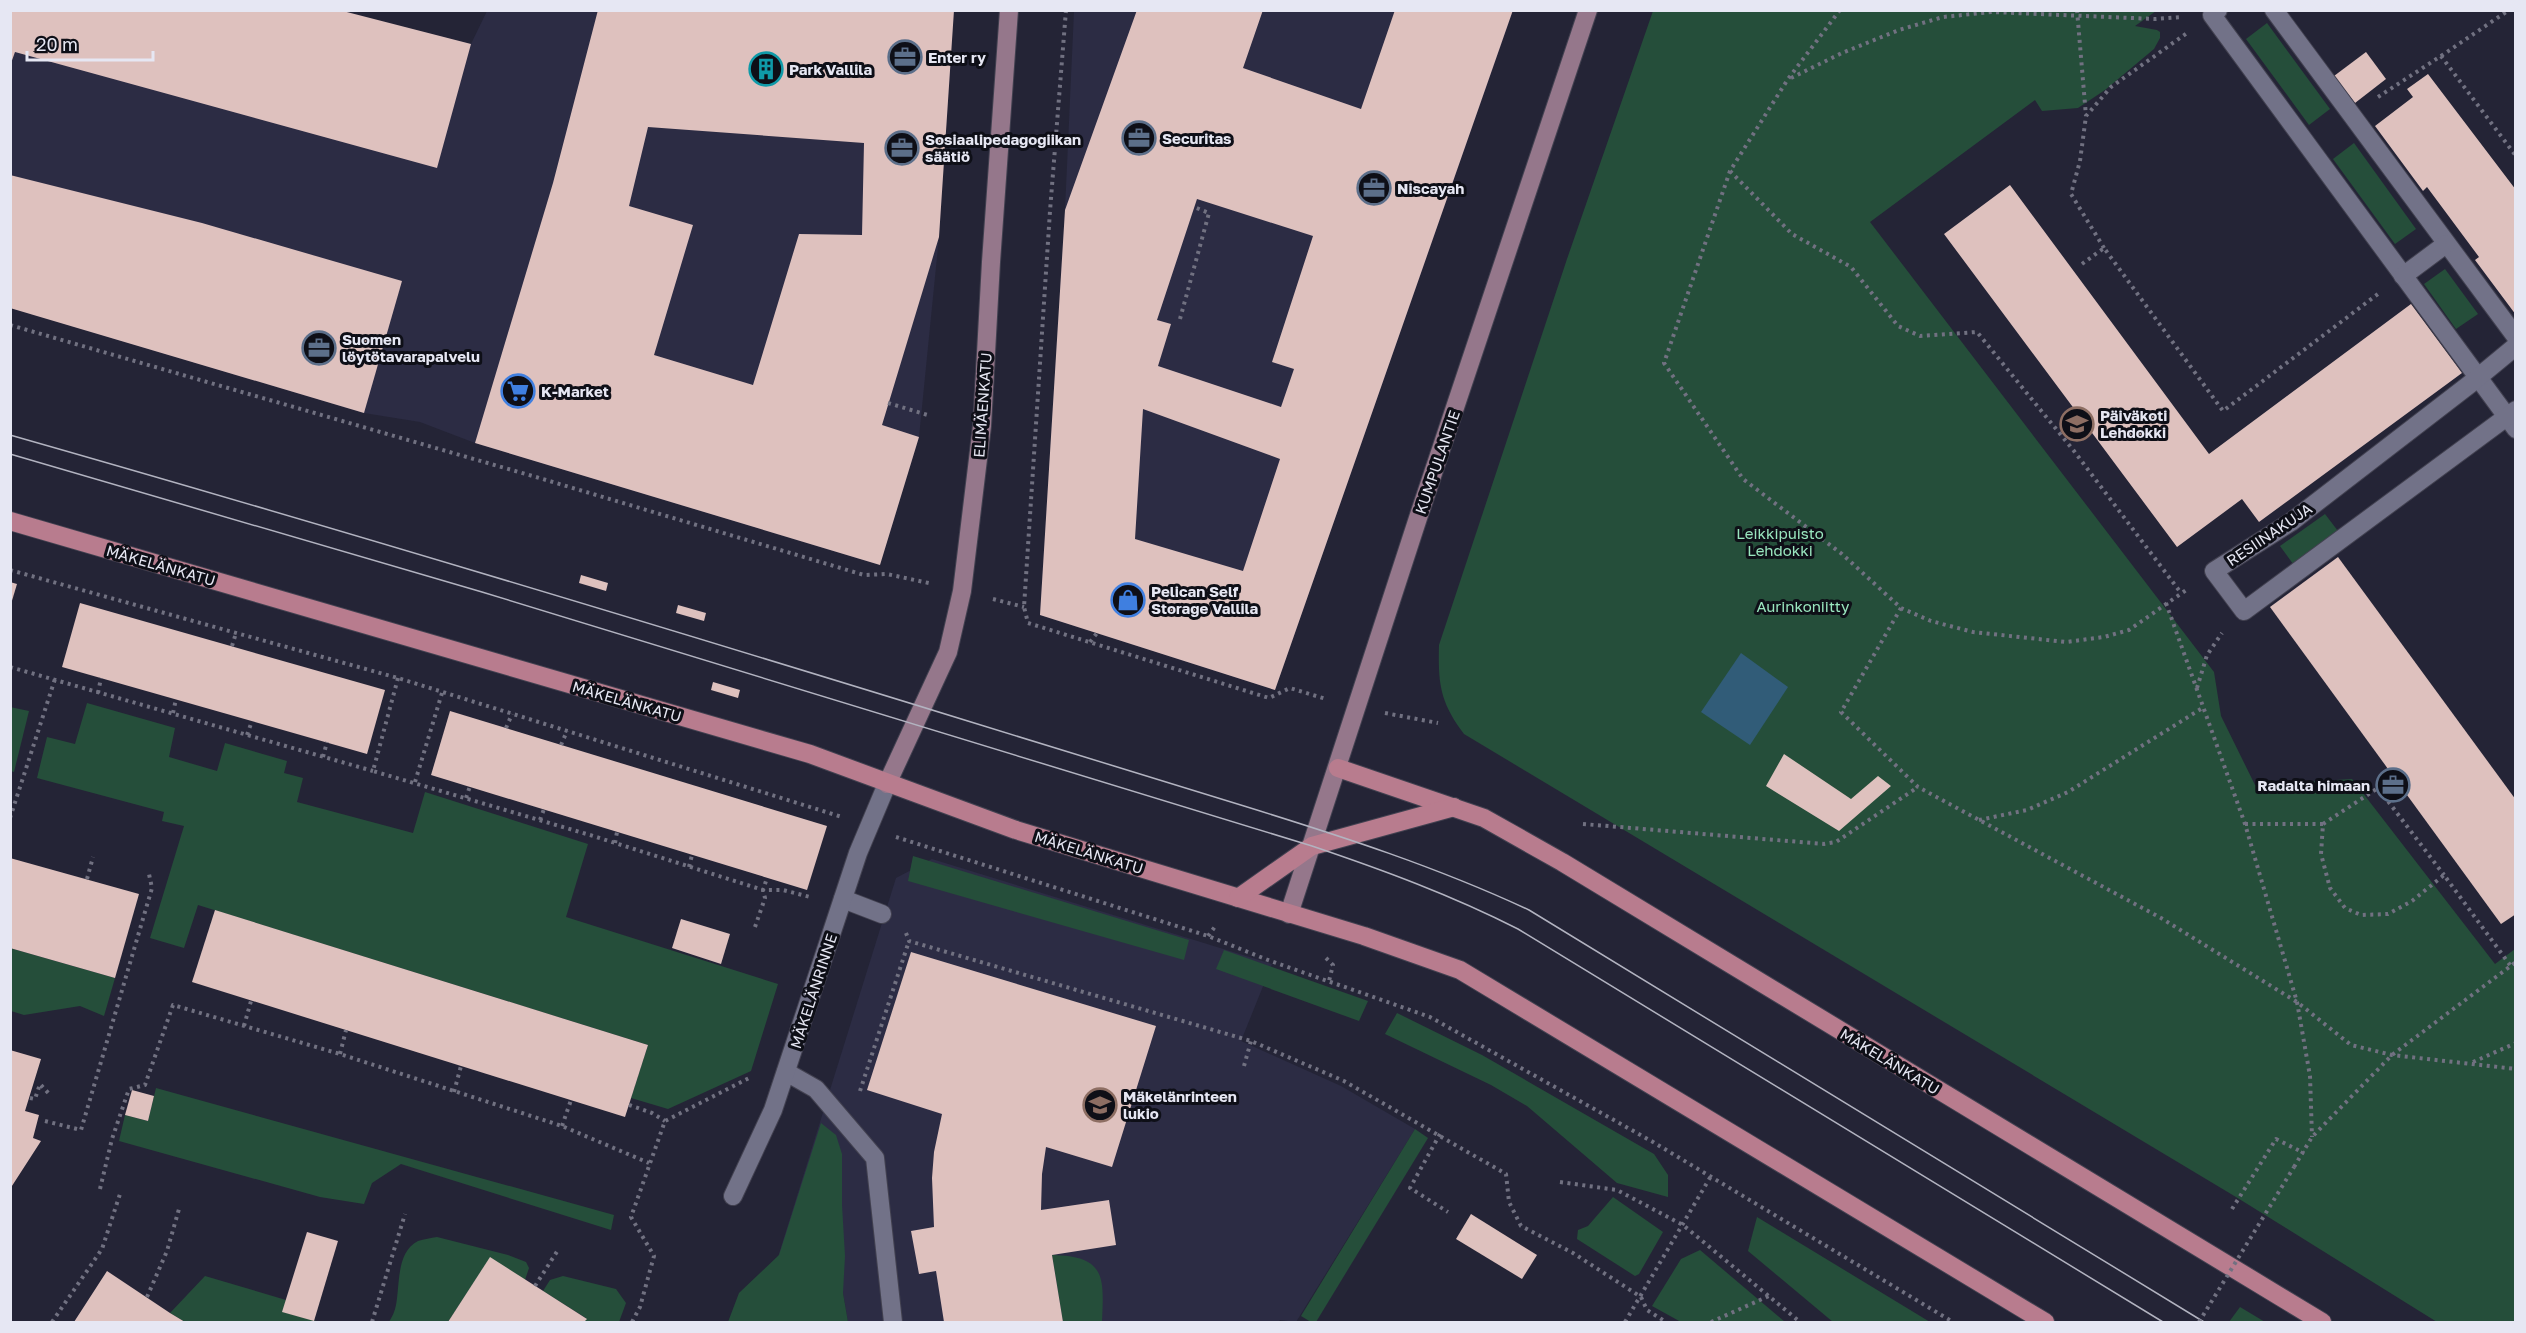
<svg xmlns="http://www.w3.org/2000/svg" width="2526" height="1333" font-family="'Golos Text',sans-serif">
	<rect width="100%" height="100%" fill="#242436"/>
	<g fill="#2c2c44">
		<path d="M 10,11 L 339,11 L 471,44 L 487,11 L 954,11 L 939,237 L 919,437 L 880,565 L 475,443 L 420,422 L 364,413 L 11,308 Z"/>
		<path d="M 1074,11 L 1513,11 L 1275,690 L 1040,615 L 1065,210 Z"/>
		<path d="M 932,859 L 1272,964 L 1241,1041 L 1341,1086 L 1415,1129 L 1296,1322 L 1280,1320 L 1278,1322 L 848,1322 L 843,1293 L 773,1273 L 896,878 Z"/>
	</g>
	<g fill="#254e3a">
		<path d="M 1653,11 L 2156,11 L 2135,26 L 2157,30 L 2160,32 L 2160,38 L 2154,49 L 2105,90 L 2078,108 L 2042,111 L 2035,100 L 1870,222 L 2214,672 L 2221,716 L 2255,785 L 2352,779 L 2495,964 L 2515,949 L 2515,1322 L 2437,1322 L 2236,1197 L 1464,734 C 1440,702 1438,684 1439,645 L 1567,259 Z"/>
		<path d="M 2267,23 L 2330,109 L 2309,125 L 2246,39 Z"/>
		<path d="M 2354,143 L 2416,229 L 2395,244 L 2333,159 Z"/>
		<path d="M 2445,269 L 2478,314 L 2456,329 L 2424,284 Z"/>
		<path d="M 2325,514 L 2341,535 L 2296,568 L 2280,546 Z"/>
		<path d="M 87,703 L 175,728 L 169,757 L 217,771 L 225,743 L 287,761 L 284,773 L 303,778 L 297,802 L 413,833 L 425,792 L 588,844 L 566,917 L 778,984 L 751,1071 L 668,1109 L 631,1098 L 648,1045 L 198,905 L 184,948 L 150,938 L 184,826 L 162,821 L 164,812 L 37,778 L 47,737 L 75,744 Z"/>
		<path d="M 10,707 L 29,711 L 14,772 L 11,771 Z"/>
		<path d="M 913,856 L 1189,940 L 1184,960 L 908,881 Z"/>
		<path d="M 10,948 L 115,978 L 104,1016 L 80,1006 L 24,1015 L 11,1011 Z"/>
		<path d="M 1224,950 L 1368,1001 L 1359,1021 L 1216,969 Z"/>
		<path d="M 1397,1013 L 1482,1055 L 1654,1154 L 1668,1175 L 1668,1197 L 1617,1183 L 1527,1106 L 1491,1085 L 1385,1034 Z"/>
		<path d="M 156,1088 L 614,1215 L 611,1230 L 401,1164 L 372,1183 L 364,1204 L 320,1197 L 119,1141 L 125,1115 L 148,1121 Z"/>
		<path d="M 821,1123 L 836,1135 L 842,1154 L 842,1205 L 845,1256 L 843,1293 L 848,1322 L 728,1322 L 739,1293 L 779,1255 Z"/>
		<path d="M 1415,1129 L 1428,1138 L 1316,1322 L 1311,1322 L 1301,1316 Z"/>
		<path d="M 1613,1197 L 1663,1232 L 1639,1274 L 1635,1276 L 1577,1239 L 1578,1230 L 1588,1226 Z"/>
		<path d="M 1757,1217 L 1930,1322 L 1833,1322 L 1748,1251 Z"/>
		<path d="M 437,1237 L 508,1255 L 526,1262 L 529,1268 L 525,1280 L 490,1258 L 448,1322 L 389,1322 C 392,1317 395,1311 396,1305 C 400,1285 396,1252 418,1241 C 424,1239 431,1238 437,1237 Z"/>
		<path d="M 1700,1250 L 1785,1322 L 1681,1322 L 1652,1306 L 1681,1259 Z"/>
		<path d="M 1052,1255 C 1106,1256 1104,1277 1102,1322 L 1063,1322 Z"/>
		<path d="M 205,1276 L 286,1300 L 283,1312 L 320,1322 L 185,1322 L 170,1313 Z"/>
		<path d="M 563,1276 L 616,1289 L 626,1303 L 619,1322 L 584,1322 L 586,1318 L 543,1291 L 550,1280 Z"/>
		<path d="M 2240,1307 L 2265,1322 L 2229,1322 Z"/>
	</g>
	<path fill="#315c78" d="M 1741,653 L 1788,687 L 1750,745 L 1701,712 Z"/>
	<g fill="#dec1be" fill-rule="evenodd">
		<path d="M 10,10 L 339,10 L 471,44 L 437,168 L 15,52 L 10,66 Z"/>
		<path d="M 598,10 L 954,10 L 939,237 L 882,425 L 919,437 L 880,565 L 475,443 L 553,183 ZM 648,127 L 864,143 L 862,235 L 799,234 L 753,385 L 654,355 L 693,225 L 629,206 Z"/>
		<path d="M 1137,10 L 1263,10 L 1243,68 L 1361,109 L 1395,10 L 1513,10 L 1275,690 L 1040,615 L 1065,210 ZM 1197,199 L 1313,236 L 1272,362 L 1294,369 L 1281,407 L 1158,366 L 1171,324 L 1157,320 ZM 1143,409 L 1280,459 L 1243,571 L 1135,539 Z"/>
		<path d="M 2366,52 L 2386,79 L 2355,103 L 2334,76 Z"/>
		<path d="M 2428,74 L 2516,190 L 2516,315 L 2475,260 L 2479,257 L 2427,187 L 2423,191 L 2375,126 L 2413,97 L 2407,89 Z"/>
		<path d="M 10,175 L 202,223 L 402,281 L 364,413 L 10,308 Z"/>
		<path d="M 2010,185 L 2209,454 L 2411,304 L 2462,373 L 2259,522 L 2242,499 L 2177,547 L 1944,234 Z"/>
		<path d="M 2338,557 L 2516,800 L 2516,914 L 2501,924 L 2270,607 Z"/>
		<path d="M 581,575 L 608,583 L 606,591 L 579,583 Z"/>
		<path d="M 10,582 L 17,584 L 11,604 L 10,604 Z"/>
		<path d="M 80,603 L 385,690 L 367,754 L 62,667 Z"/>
		<path d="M 678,605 L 706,613 L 704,621 L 676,613 Z"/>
		<path d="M 713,682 L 740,690 L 738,698 L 711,690 Z"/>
		<path d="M 450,711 L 827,826 L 807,890 L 431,775 Z"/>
		<path d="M 1784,754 L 1851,799 L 1878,776 L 1891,786 L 1839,831 L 1766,786 Z"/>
		<path d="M 10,858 L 139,894 L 115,978 L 10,948 Z"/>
		<path d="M 215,910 L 648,1045 L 625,1117 L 192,982 Z"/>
		<path d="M 681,919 L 730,934 L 721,964 L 672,948 Z"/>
		<path d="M 911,952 L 1156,1026 L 1112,1167 L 1046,1147 L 1042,1174 L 1041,1210 L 1109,1200 L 1116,1245 L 1052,1255 L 1063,1322 L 944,1322 L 936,1271 L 919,1274 L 911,1231 L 934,1227 L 932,1178 L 934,1152 L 942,1114 L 867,1090 Z"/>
		<path d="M 10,1050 L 41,1059 L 25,1111 L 39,1115 L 33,1138 L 41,1141 L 10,1189 Z"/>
		<path d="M 132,1090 L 154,1096 L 148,1121 L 125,1115 Z"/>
		<path d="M 1471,1214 L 1537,1255 L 1522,1279 L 1456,1239 Z"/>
		<path d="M 307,1232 L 338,1241 L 314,1321 L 282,1312 Z"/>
		<path d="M 490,1257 L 587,1319 L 584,1322 L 448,1322 Z"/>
		<path d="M 107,1271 L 170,1313 L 185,1322 L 74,1322 Z"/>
	</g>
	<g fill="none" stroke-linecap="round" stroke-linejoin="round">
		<defs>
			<g id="lane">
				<path d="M 843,899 L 882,914"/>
				<path d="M 786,1072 L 816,1089 L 875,1158 L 893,1322"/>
			</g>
			<g id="street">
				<path d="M 2218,10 L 2212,15 L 2516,429"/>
				<path d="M 2274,10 L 2516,337"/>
				<path d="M 2403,276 L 2446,244"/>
				<path d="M 2516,346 L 2470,384 L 2291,522 L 2214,571 L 2244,611 L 2516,410"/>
				<path d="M 733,1196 L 773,1110 L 858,853 L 887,784"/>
			</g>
			<g id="secondary">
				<path d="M 887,784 L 948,652 L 962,591 L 982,426 L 991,262 L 1009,10"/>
				<path d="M 1289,914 L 1418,518 L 1588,10"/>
			</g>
			<g id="primary">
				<path d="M 10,521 L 810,754 L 1016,830 L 1364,936 L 1460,970 L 2045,1322"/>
				<path d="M 1338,768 L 1484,818 L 1562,862 L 2322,1322"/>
				<path d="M 1238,898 L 1312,846 L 1454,807"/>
			</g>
		</defs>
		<use href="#lane" stroke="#424150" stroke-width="20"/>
		<use href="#street" stroke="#424150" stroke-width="20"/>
		<use href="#secondary" stroke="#424150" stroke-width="20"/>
		<use href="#primary" stroke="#424150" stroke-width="20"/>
		<g stroke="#717181" stroke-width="4" stroke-dasharray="3 4.5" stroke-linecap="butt">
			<path d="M 1066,10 L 1050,211 L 1024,607 L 1028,623 L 1269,698 L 1290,688 L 1326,699"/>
			<path d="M 1840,10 L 1788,79 L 1730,171 L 1664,363 L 1743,479 L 1842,554 L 1901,608 L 1931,621 L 1973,632 L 2066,642 L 2104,637 L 2129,630 L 2189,588"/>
			<path d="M 2077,10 L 2086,116"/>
			<path d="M 2441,56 L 2509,10"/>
			<path d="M 1791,78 L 1842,53 L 1899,30 L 1943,17 L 1992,12 L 2155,19 L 2182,17"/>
			<path d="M 2378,97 L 2441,56 L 2516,156"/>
			<path d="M 1730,171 L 1792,234 L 1851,267 L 1898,326 L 1920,336 L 1977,332 L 2074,451 L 2181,593"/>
			<path d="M 2104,248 L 2071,194 L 2080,161 L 2086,116 L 2111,87 L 2187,33"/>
			<path d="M 2082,264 L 2104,248 L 2223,411 L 2378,294"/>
			<path d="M 1180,319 L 1209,213 L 1194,207"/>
			<path d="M 10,325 L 536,477 L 864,575 L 887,574 L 933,584"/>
			<path d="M 888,403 L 931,416"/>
			<path d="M 10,570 L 398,678 L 842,817"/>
			<path d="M 993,599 L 1024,607"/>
			<path d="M 2166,603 L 2245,824 L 2297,1002 L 2310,1076 L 2312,1137"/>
			<path d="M 1901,608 L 1841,712 L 1918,787 L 2161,918 L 2297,1002 L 2351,1045 L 2392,1055 L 2516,1069"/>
			<path d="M 1090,642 L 1097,633"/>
			<path d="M 232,646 L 236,633"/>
			<path d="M 10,667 L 373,771"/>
			<path d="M 398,678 L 373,771 L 590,835 L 763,890 L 783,890 L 810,897"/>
			<path d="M 2197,688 L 2207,655 L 2222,633"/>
			<path d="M 98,693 L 101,678"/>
			<path d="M 173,713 L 176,699"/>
			<path d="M 1385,713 L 1438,723"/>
			<path d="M 506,728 L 512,714"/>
			<path d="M 247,735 L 252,721"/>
			<path d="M 561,745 L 567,731"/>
			<path d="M 323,757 L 327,742"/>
			<path d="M 415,782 L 442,693"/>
			<path d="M 466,798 L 470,786"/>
			<path d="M 10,818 L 55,679"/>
			<path d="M 540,820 L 544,809"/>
			<path d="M 1979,820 L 2027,810 L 2068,792 L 2204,707"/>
			<path d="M 1583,824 L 1824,844 L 1836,842 L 1918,787"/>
			<path d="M 2245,824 L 2323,824 L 2321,854 L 2330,888 L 2345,908 L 2361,915 L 2388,914 L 2412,901 L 2444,875 L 2510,965"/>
			<path d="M 2323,824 L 2378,788 L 2444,875"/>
			<path d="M 896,837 L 1208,936 L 1268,960 L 1430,1017 L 1653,1142 L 1953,1322"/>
			<path d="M 615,843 L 617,832"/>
			<path d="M 689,867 L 692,855"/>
			<path d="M 87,879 L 93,857"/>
			<path d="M 755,927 L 765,898 L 763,890 L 767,878"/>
			<path d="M 906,933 L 909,941 L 1251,1041 L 1344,1081 L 1506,1174 L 1509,1202 L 1521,1226 L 1573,1253 L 1641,1297 L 1647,1310 L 1666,1322"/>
			<path d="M 1208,936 L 1217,924"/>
			<path d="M 1326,958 L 1333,965 L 1329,981"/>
			<path d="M 244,1026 L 251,1001"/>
			<path d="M 340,1054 L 346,1030"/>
			<path d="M 2473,1062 L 2516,1043"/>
			<path d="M 1244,1066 L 1251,1041"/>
			<path d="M 860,1091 L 909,941"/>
			<path d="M 454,1092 L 461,1066"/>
			<path d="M 30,1098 L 35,1099 L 40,1084 L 51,1096"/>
			<path d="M 629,1105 L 652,1113 L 665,1121"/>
			<path d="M 45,1121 L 81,1130 L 152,888 L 149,874"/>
			<path d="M 562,1126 L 571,1100"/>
			<path d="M 1440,1134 L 1410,1188 L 1448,1212"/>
			<path d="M 2294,1167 L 2312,1137 L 2392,1055 L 2516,962"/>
			<path d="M 1560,1182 L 1617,1190 L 1683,1225 L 1800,1322"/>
			<path d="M 100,1189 L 112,1139 L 129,1089 L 145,1085 L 173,1005 L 340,1054 L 562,1126 L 649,1163"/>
			<path d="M 2232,1209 L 2276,1139 L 2304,1153"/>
			<path d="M 535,1286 L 558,1250"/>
			<path d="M 147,1297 L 167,1251 L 179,1209"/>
			<path d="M 52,1322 L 102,1249 L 120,1194"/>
			<path d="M 372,1322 L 405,1214"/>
			<path d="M 632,1322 L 640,1307 L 654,1256 L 631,1217 L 665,1121 L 751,1077"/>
			<path d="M 1625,1322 L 1711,1176"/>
			<path d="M 1711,1322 L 1769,1296"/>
		</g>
		<use href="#lane" stroke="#727288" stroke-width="18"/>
		<use href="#street" stroke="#727288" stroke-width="18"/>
		<use href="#secondary" stroke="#95778b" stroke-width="18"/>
		<use href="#primary" stroke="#b87c8e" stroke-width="18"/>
		<g stroke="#b2b3c0" stroke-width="1.5">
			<path d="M 10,435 C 336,528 660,626 984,726 C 1071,753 1157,779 1244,806 C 1341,836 1437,867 1529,910 L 2204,1322"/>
			<path d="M 10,454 L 482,592 L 1312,846 C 1383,870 1451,895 1518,929 L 2163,1322"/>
		</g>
		<path stroke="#717181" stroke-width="4" stroke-dasharray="3 4.5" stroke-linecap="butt" d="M 2199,1322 L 2294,1167"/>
	</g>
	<defs>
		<symbol id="office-ring" viewBox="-11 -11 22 22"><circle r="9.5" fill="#0e0f17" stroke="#5c6f8a" stroke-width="1.5"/><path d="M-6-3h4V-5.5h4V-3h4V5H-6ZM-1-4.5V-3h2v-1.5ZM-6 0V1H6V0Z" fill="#5c6f8a"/></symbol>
		<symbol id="building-ring" viewBox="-11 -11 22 22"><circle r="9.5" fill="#0e0f17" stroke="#0f9aa8" stroke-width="1.5"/><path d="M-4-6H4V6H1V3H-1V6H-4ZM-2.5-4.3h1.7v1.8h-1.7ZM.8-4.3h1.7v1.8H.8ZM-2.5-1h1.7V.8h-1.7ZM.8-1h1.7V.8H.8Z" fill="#0f9aa8"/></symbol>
		<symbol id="supermarket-ring" viewBox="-11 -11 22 22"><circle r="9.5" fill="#0e0f17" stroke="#3f7fe0" stroke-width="1.5"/><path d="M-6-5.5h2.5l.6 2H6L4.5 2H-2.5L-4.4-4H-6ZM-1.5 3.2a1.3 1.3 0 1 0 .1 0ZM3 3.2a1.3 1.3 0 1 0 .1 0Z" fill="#3f7fe0"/></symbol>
		<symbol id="school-ring" viewBox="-11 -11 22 22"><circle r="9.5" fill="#0e0f17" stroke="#8d6e63" stroke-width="1.5"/><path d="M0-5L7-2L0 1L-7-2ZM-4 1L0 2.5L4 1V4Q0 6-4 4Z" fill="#8d6e63"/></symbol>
		<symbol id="shop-ring" viewBox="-11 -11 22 22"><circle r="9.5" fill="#0e0f17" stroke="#3f7fe0" stroke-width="1.5"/><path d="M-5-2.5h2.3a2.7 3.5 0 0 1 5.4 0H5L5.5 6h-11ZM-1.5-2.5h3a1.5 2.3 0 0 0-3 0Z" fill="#3f7fe0"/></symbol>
	</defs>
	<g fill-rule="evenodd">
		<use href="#office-ring" x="886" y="38" width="38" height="38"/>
		<use href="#building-ring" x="747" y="50" width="38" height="38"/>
		<use href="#office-ring" x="1120" y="119" width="38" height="38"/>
		<use href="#office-ring" x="883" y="129" width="38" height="38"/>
		<use href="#office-ring" x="1355" y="169" width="38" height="38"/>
		<use href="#office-ring" x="300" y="329" width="38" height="38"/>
		<use href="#supermarket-ring" x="499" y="372" width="38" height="38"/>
		<use href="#school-ring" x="2058" y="405" width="38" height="38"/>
		<use href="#shop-ring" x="1109" y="581" width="38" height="38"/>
		<use href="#office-ring" x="2374" y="766" width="38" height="38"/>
		<use href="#school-ring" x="1081" y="1086" width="38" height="38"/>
	</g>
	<g text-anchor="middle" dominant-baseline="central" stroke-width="6" stroke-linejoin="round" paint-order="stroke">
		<g font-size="15" font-weight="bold" fill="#e6e7f3" stroke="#0e0f17" text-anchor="start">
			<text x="928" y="57">Enter ry</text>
			<text x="789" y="69">Park Vallila</text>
			<text x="1162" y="138">Securitas</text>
			<text x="925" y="139">Sosiaalipedagogiikan<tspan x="925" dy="17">säätiö</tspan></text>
			<text x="1397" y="188">Niscayah</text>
			<text x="342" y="339">Suomen<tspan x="342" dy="17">löytötavarapalvelu</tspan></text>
			<text x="541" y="391">K-Market</text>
			<text x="2100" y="415">Päiväkoti<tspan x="2100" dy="17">Lehdokki</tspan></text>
			<text x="1151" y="591">Pelican Self<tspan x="1151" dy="17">Storage Vallila</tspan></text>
			<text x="2370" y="785" text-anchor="end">Radalta himaan</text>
			<text x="1123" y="1096">Mäkelänrinteen<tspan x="1123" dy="17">lukio</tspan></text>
		</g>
		<g font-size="15" fill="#e6e7f3" stroke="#0e0f17">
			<text transform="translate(982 405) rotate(-86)">ELIMÄENKATU</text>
			<text transform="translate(1437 462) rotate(-71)">KUMPULANTIE</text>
			<text transform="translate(2269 534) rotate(-34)">RESIINAKUJA</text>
			<text transform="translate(161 565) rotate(16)">MÄKELÄNKATU</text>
			<text transform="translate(627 701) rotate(16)">MÄKELÄNKATU</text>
			<text transform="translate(1089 852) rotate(17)">MÄKELÄNKATU</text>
			<text transform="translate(813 991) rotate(-72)">MÄKELÄNRINNE</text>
			<text transform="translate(1890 1061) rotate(31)">MÄKELÄNKATU</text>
		</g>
		<g font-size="15" fill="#9ae7bf" stroke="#0e0f17">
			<text x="1780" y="533">Leikkipuisto<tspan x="1780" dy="17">Lehdokki</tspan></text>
			<text x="1803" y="606">Aurinkoniitty</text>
		</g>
	</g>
	<rect width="2526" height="1333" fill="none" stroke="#e6e7f3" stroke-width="24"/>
	<path d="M27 51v9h126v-9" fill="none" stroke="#e6e7f3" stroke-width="3"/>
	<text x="36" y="51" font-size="18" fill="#e6e7f3" stroke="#0e0f17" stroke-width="4.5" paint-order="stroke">20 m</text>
</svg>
